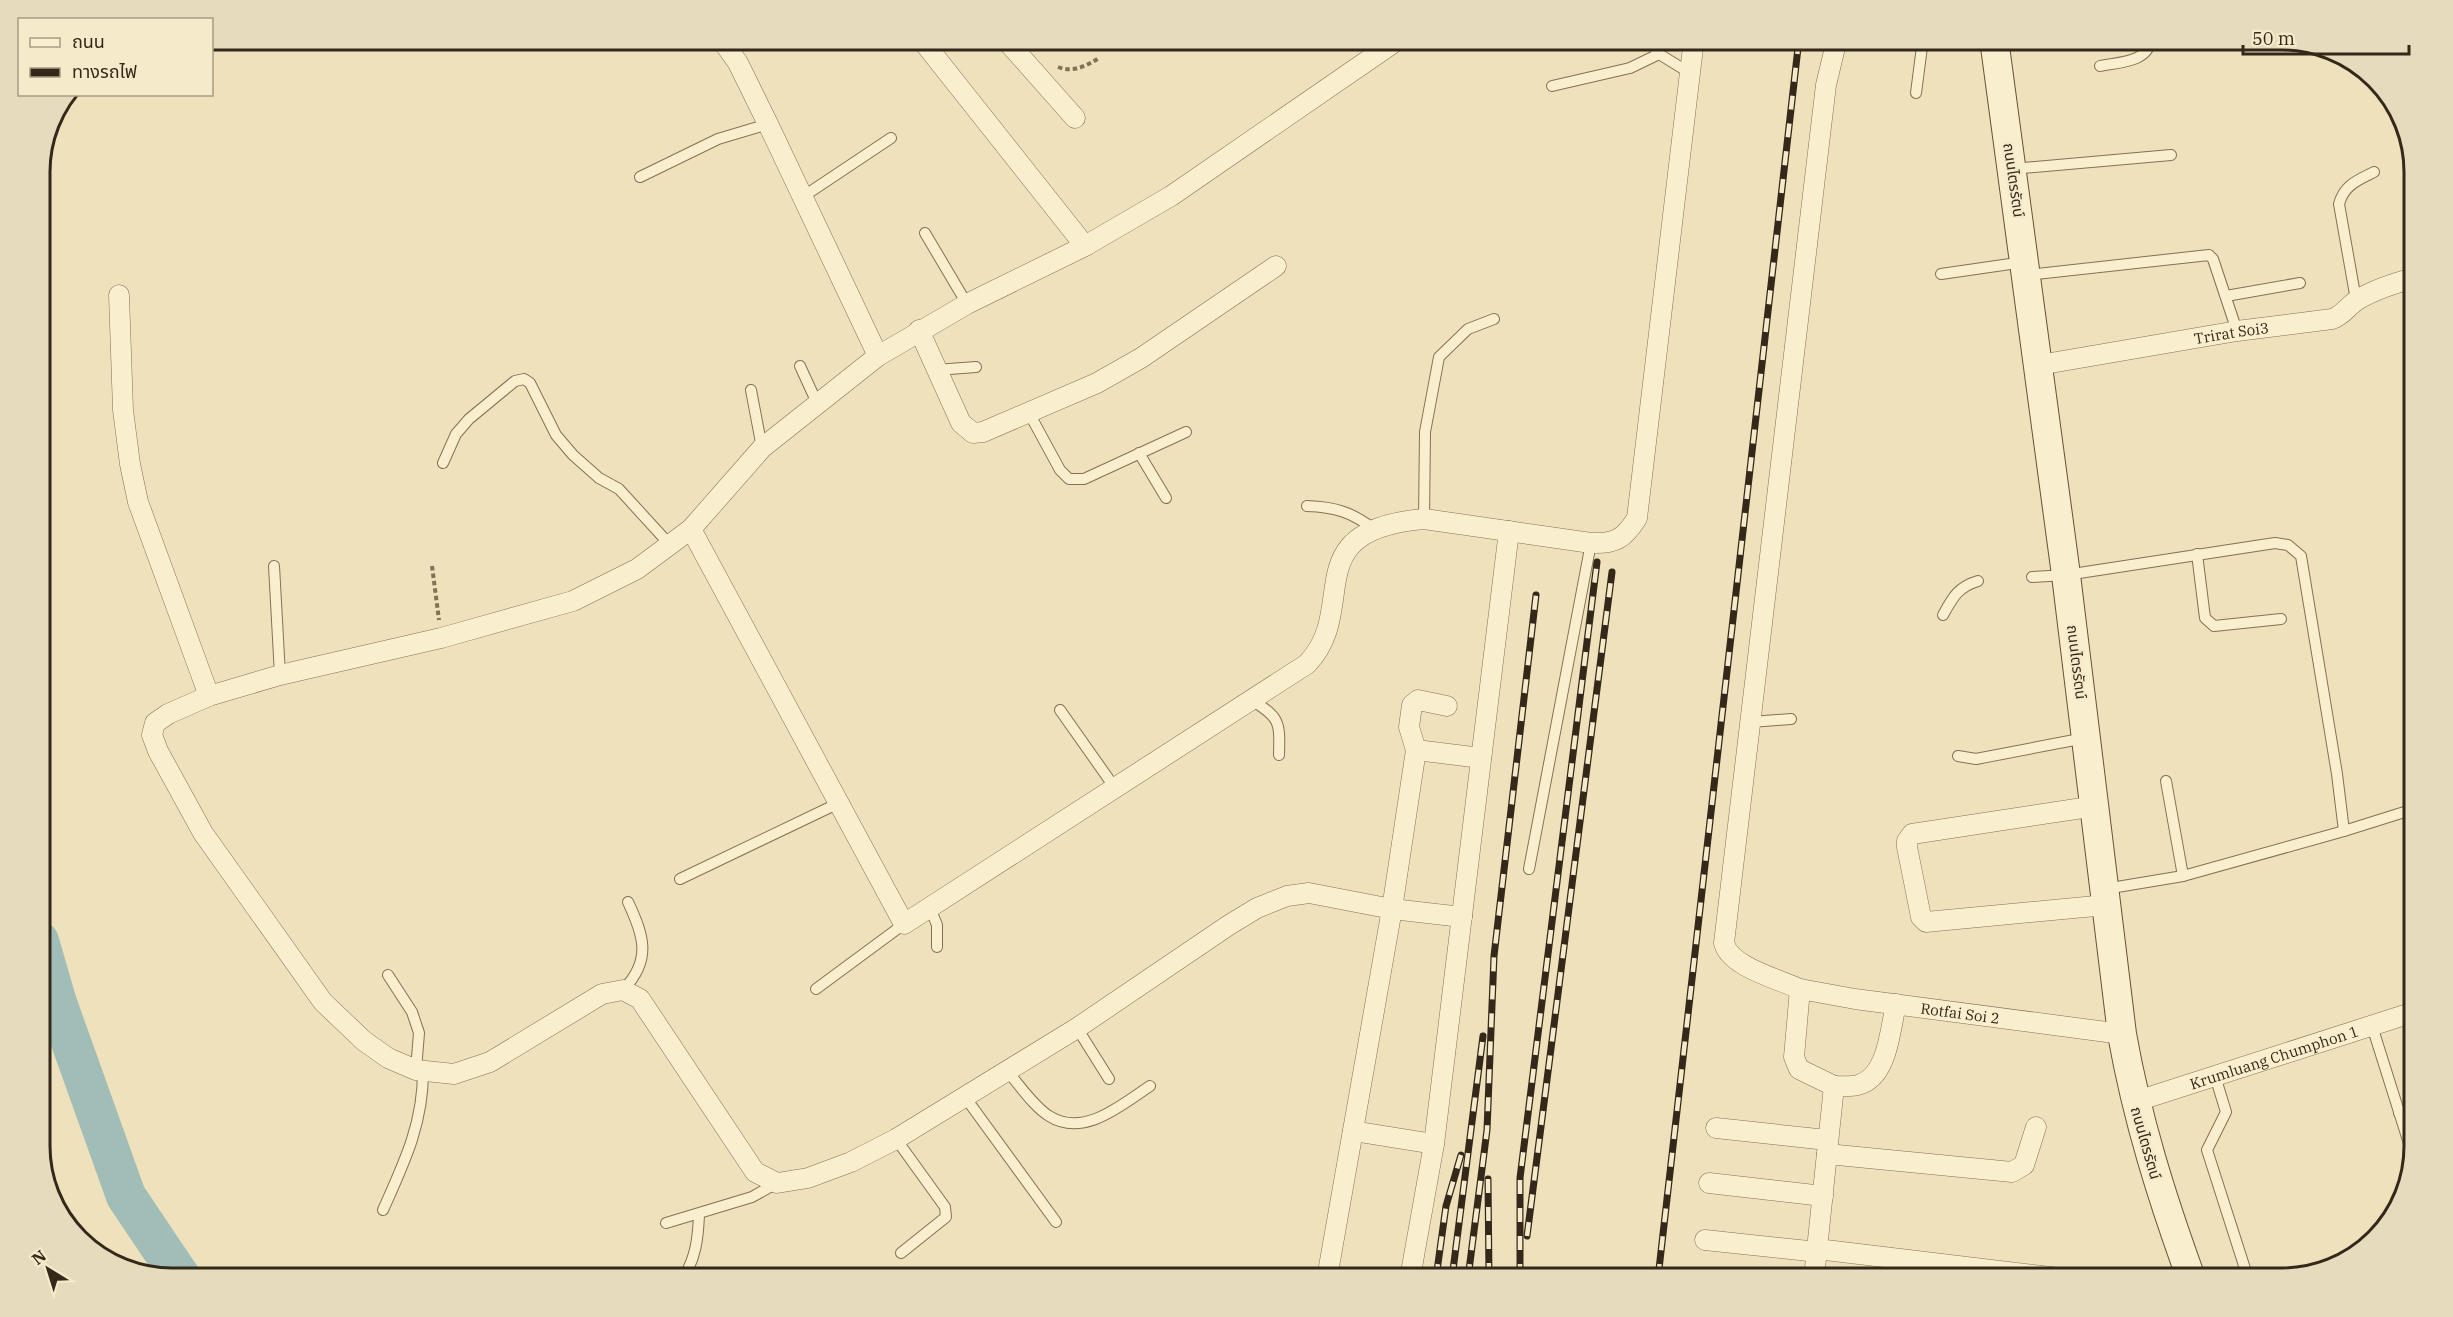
<svg xmlns="http://www.w3.org/2000/svg" width="2453" height="1317" font-family="'IBM Plex Serif','Noto Sans Thai',serif">
	<rect width="100%" height="100%" fill="#eee1bb"/>
	<g fill="none" stroke-linecap="round" stroke-linejoin="round">
		<path stroke="#a0beb7" stroke-width="40" d="M 39,941 L 57,1003 L 126,1196 L 181,1278"/>
		<defs>
			<g id="service">
				<path d="M 1648,39 L 1659,54 L 1690,73"/>
				<path d="M 2100,66 C 2119,62 2148,63 2151,39"/>
				<path d="M 1552,86 L 1630,68 L 1659,54"/>
				<path d="M 1916,93 L 1923,39"/>
				<path d="M 2012,169 L 2171,155"/>
				<path d="M 640,177 L 718,139 L 768,124"/>
				<path d="M 804,196 L 891,138"/>
				<path d="M 925,233 L 967,304"/>
				<path d="M 1941,274 L 2024,262"/>
				<path d="M 2027,275 L 2209,255 L 2213,259 L 2237,331"/>
				<path d="M 2226,296 L 2300,283"/>
				<path d="M 2356,300 L 2339,204 C 2344,185 2358,180 2374,172"/>
				<path d="M 800,366 L 817,403"/>
				<path d="M 936,370 L 976,367"/>
				<path d="M 751,390 L 762,448"/>
				<path d="M 1029,413 L 1060,470 L 1069,479 L 1084,479 L 1186,432"/>
				<path d="M 1139,453 L 1166,498"/>
				<path d="M 443,463 L 456,434 L 469,419 L 515,381 L 524,379 L 530,383 L 556,435 L 573,455 L 599,478 L 619,489 L 671,546"/>
				<path d="M 1307,506 C 1335,507 1352,512 1375,530"/>
				<path d="M 1424,519 L 1425,432 L 1439,357 L 1468,329 L 1494,319"/>
				<path d="M 2197,554 L 2205,618 L 2214,626 L 2281,619"/>
				<path d="M 274,566 L 280,675"/>
				<path d="M 2032,577 L 2066,575 L 2275,543 L 2288,545 L 2301,556 L 2337,774 L 2344,831 L 2183,876 L 2105,889"/>
				<path d="M 1943,615 C 1953,597 1958,587 1978,581"/>
				<path d="M 1251,700 C 1280,717 1280,722 1279,755"/>
				<path d="M 1060,710 L 1115,788"/>
				<path d="M 1751,722 L 1791,719"/>
				<path d="M 1958,756 L 1976,759 L 2085,738"/>
				<path d="M 2166,781 L 2183,876"/>
				<path d="M 2344,831 L 2414,809"/>
				<path d="M 1529,869 L 1591,543"/>
				<path d="M 680,879 L 841,802"/>
				<path d="M 930,908 L 937,925 L 937,947"/>
				<path d="M 388,975 L 412,1012 L 419,1033 L 416,1070"/>
				<path d="M 816,989 L 904,924"/>
				<path d="M 623,990 C 652,960 644,936 628,902"/>
				<path d="M 2372,1026 L 2412,1153"/>
				<path d="M 1077,1028 L 1109,1079"/>
				<path d="M 1007,1071 C 1019,1084 1033,1106 1049,1116 C 1084,1138 1121,1105 1150,1086"/>
				<path d="M 2215,1076 L 2226,1112 L 2207,1150 L 2248,1278"/>
				<path d="M 965,1097 L 1056,1222"/>
				<path d="M 2399,1113 L 2414,1108"/>
				<path d="M 896,1139 L 945,1207 L 946,1217 L 901,1253"/>
				<path d="M 383,1210 C 404,1163 423,1124 423,1072"/>
				<path d="M 666,1223 L 752,1197 L 777,1183"/>
				<path d="M 683,1278 C 696,1258 698,1238 699,1215"/>
			</g>
			<g id="minor">
				<path d="M 721,39 L 738,63 L 768,124 L 878,356"/>
				<path d="M 921,39 L 1085,246"/>
				<path d="M 1005,39 L 1075,118"/>
				<path d="M 1399,39 L 1171,196 L 1085,246 L 967,304 L 878,356 L 762,448 L 691,529 L 637,569 L 573,601 L 441,638 L 280,675 L 209,696 L 168,714 L 155,723 L 152,735 L 158,751 L 203,833 L 323,1002 L 364,1041 L 388,1058 L 416,1070 L 454,1074 L 490,1062 L 602,994 L 623,990 L 640,999 L 755,1172 L 777,1183 L 808,1178 L 851,1162 L 896,1139 L 1077,1028 L 1229,925 L 1257,908 L 1287,896 L 1309,893 L 1392,909 L 1462,917"/>
				<path d="M 119,295 L 123,410 L 130,464 L 138,502 L 209,696"/>
				<path d="M 919,330 L 961,423 L 973,433 L 983,432 L 1097,383 L 1141,358 L 1276,266"/>
				<path id="s1" d="M 2039,365 L 2237,331 L 2332,319 C 2344,315 2348,305 2359,299 C 2376,289 2395,283 2414,278"/>
				<path d="M 691,529 L 904,924 L 1307,664 C 1361,608 1294,530 1424,519 L 1591,543 C 1615,544 1624,539 1637,518 L 1694,39"/>
				<path d="M 1416,750 L 1409,727 L 1412,705 L 1418,700 L 1447,706"/>
				<path d="M 2096,806 L 1912,834 L 1907,841 L 1907,847 L 1921,917 L 1926,922 L 2106,905"/>
				<path id="s2" d="M 1800,989 L 1855,999 L 2122,1034"/>
				<path d="M 1834,1086 C 1842,1086 1851,1087 1858,1085 C 1888,1077 1890,1030 1896,1004"/>
				<path id="s3" d="M 2134,1102 L 2414,1012"/>
				<path d="M 1716,1128 L 1827,1140"/>
				<path d="M 1353,1131 L 1434,1144"/>
				<path d="M 1827,1154 L 2012,1172 L 2024,1165 L 2036,1127"/>
				<path d="M 1709,1183 L 1823,1196"/>
				<path d="M 1705,1240 L 1818,1252"/>
				<path d="M 1817,1249 L 2059,1278"/>
				<path d="M 1327,1278 L 1392,909 L 1416,750 L 1481,758"/>
				<path d="M 1410,1278 L 1434,1144 L 1509,531"/>
				<path d="M 1814,1278 L 1834,1086 L 1799,1069 L 1794,1057 L 1800,989 C 1778,979 1730,967 1724,943 L 1826,85 L 1837,39"/>
			</g>
			<path id="secondary" d="M 1994,39 L 2066,575 L 2122,1034 C 2137,1119 2162,1198 2191,1278"/>
		</defs>
		<use href="#service" stroke="#857155" stroke-width="12"/>
		<use href="#minor" stroke="#857155" stroke-width="21"/>
		<use href="#secondary" stroke="#665239" stroke-width="30"/>
		<g stroke="#857155" stroke-width="4" stroke-dasharray="4.5 3" stroke-linecap="butt">
			<path d="M 1058,67 C 1073,73 1086,66 1099,58"/>
			<path d="M 432,566 L 439,620"/>
		</g>
		<use href="#service" stroke="#f9eece" stroke-width="10"/>
		<use href="#minor" stroke="#f9eece" stroke-width="20"/>
		<use href="#secondary" stroke="#f9eece" stroke-width="28"/>
		<defs>
			<g id="rail">
				<path d="M 1822,44 L 1822,39"/>
				<path d="M 1488,1179 L 1489,1278"/>
				<path d="M 1527,1236 L 1612,572"/>
				<path d="M 1436,1278 L 1446,1206 L 1461,1155"/>
				<path d="M 1452,1278 L 1483,1036"/>
				<path d="M 1468,1278 L 1487,1130 L 1494,956 L 1536,595"/>
				<path d="M 1520,1278 L 1520,1178 L 1597,562"/>
				<path d="M 1658,1278 L 1799,39"/>
			</g>
		</defs>
		<use href="#rail" stroke="#34281a" stroke-width="7"/>
		<use href="#rail" stroke="#f5ebcb" stroke-width="4.5" stroke-dasharray="14" stroke-linecap="butt"/>
	</g>
	<g text-anchor="middle" dominant-baseline="central" stroke-width="4.5" stroke-linejoin="round" paint-order="stroke">
		<g font-size="15" fill="#34281a" stroke="#f5ebcb">
			<text transform="translate(2014 180) rotate(82)">ถนนไตรรัตน์</text>
			<text stroke="none"><textPath href="#s1" startOffset="195">Trirat Soi3</textPath></text>
			<text transform="translate(2077 662) rotate(83)">ถนนไตรรัตน์</text>
			<text stroke="none"><textPath href="#s2" startOffset="162">Rotfai Soi 2</textPath></text>
			<text stroke="none"><textPath href="#s3" startOffset="147">Krumluang Chumphon 1</textPath></text>
			<text transform="translate(2146 1143) rotate(74)">ถนนไตรรัตน์</text>
		</g>
	</g>
	<path d="M0 0H2453V1317H0ZM172 50H2282A122 122 0 0 1 2404 172V1146A122 122 0 0 1 2282 1268H172A122 122 0 0 1 50 1146V172A122 122 0 0 1 172 50Z" fill="#e6dbbd" fill-rule="evenodd"/>
	<path fill="none" stroke="#34281a" stroke-width="3" d="M172 50H2282A122 122 0 0 1 2404 172V1146A122 122 0 0 1 2282 1268H172A122 122 0 0 1 50 1146V172A122 122 0 0 1 172 50Z"/>
	<rect x="18" y="18" width="195" height="78" fill="#f5ebcb" stroke="#a89d84" stroke-width="1.5"/>
	<rect x="30" y="38" width="30" height="9" fill="#f9eece" stroke="#a89d84" stroke-width="1.5"/>
	<text x="72" y="48" font-size="18" fill="#34281a">ถนน</text>
	<rect x="30" y="68" width="30" height="9" fill="#34281a" stroke="#a89d84" stroke-width="1.5"/>
	<text x="72" y="78" font-size="18" fill="#34281a">ทางรถไฟ</text>
	<g transform="translate(48 1269) rotate(322)" stroke="#f5ebcb" stroke-width="4.5" paint-order="stroke">
	<path d="M0-4.5L10 22L0 15L-10 22Z" fill="#34281a"/>
	<text y="-9" font-size="16" font-weight="bold" text-anchor="middle" fill="#34281a">N</text>
	</g>
	<path d="M2243 45v9h166v-9" fill="none" stroke="#34281a" stroke-width="3"/>
	<text x="2252" y="45" font-size="18" fill="#34281a" stroke="#f5ebcb" stroke-width="4.5" paint-order="stroke">50 m</text>
</svg>
